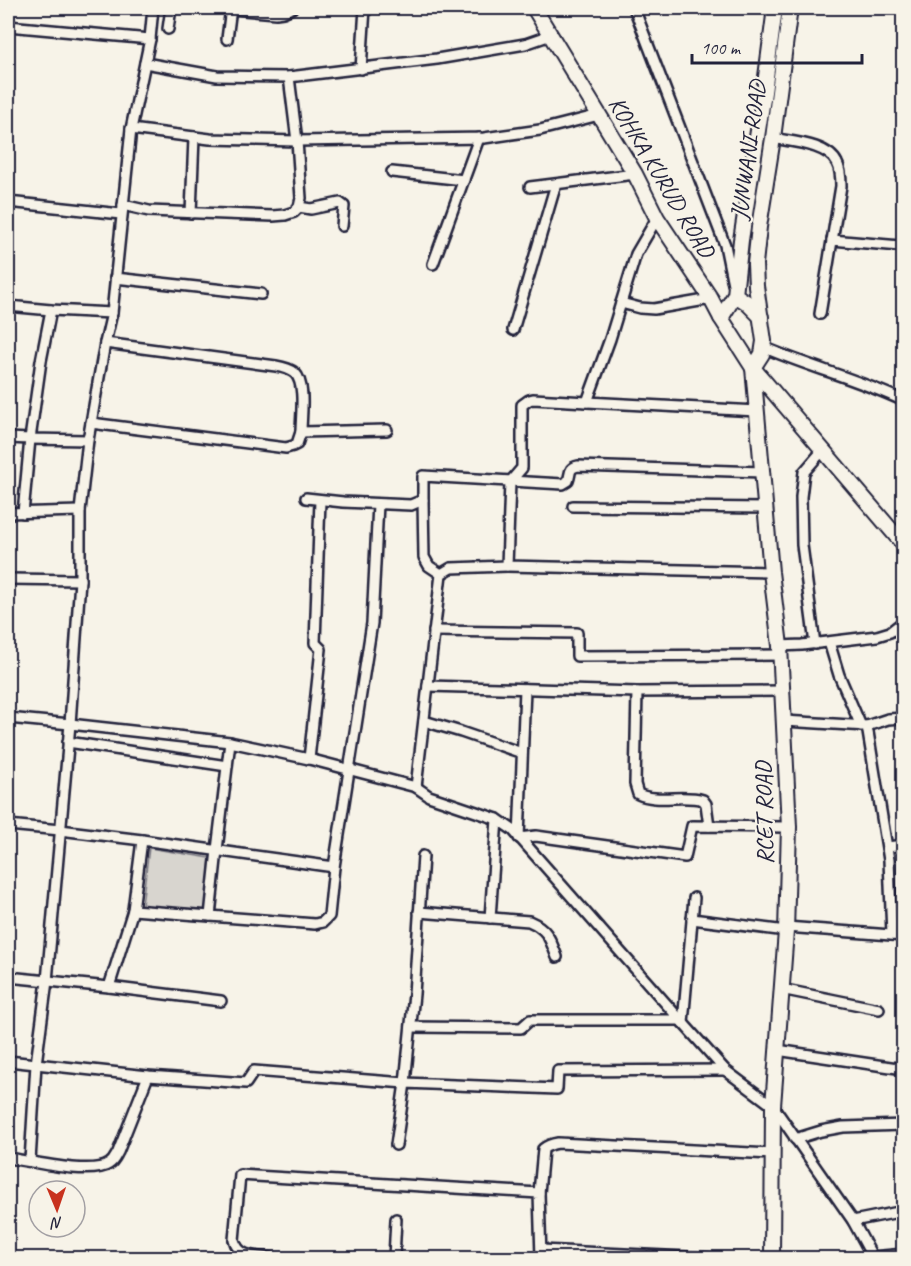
<svg xmlns="http://www.w3.org/2000/svg" width="911" height="1266" font-family="Caveat,sans-serif">
	<rect width="100%" height="100%" fill="#f7f3e8"/>
	<filter id="ink" filterUnits="userSpaceOnUse"><feTurbulence type="fractalNoise" baseFrequency=".0167" numOctaves="2"/><feDisplacementMap in="SourceGraphic" scale="12" xChannelSelector="R" yChannelSelector="G"/><feConvolveMatrix kernelMatrix="1 2 1 2 8 2 1 2 1" color-interpolation-filters="sRGB"/></filter>
	<g filter="url(#ink)">
		<path fill="#d8d5cf" stroke="#7d7c85" stroke-width="1.5" d="M 149,848 L 210,858 L 206,910 L 142,905 Z"/>
		<g fill="none" stroke-linecap="round" stroke-linejoin="round">
			<defs>
				<g id="street">
					<path d="M 634,8 L 725,245 L 733,284"/>
					<path d="M 231,9 L 276,13 L 283,12 L 292,8"/>
					<path d="M 8,26 L 150,39"/>
					<path d="M 168,29 L 171,8"/>
					<path d="M 227,39 L 231,8"/>
					<path d="M 145,63 L 217,76 L 289,77"/>
					<path d="M 361,69 L 365,8"/>
					<path d="M 131,129 L 210,139 L 297,141 L 484,138 L 540,130 L 599,115"/>
					<path d="M 773,138 C 792,142 828,144 837,163 C 841,170 841,179 841,186 L 820,314"/>
					<path d="M 392,172 L 464,180"/>
					<path d="M 530,187 L 635,174"/>
					<path d="M 8,202 L 121,214"/>
					<path d="M 123,205 L 149,211 L 273,216 L 285,215 L 294,212 L 299,207 L 301,198 L 297,141 L 289,77 L 437,59 L 525,44 L 551,35"/>
					<path d="M 299,207 L 311,209 L 340,203 L 344,206 L 342,226"/>
					<path d="M 191,213 L 194,137"/>
					<path d="M 657,218 L 636,254 L 610,339 L 587,402 L 533,399 L 529,400 L 522,405 L 522,468 L 510,482 L 507,566 L 771,572"/>
					<path d="M 832,240 L 900,246 L 904,245"/>
					<path d="M 433,264 L 479,138"/>
					<path d="M 115,278 L 261,294"/>
					<path d="M 621,303 L 640,308 L 654,309 L 711,299"/>
					<path d="M 8,306 L 51,310 L 112,313"/>
					<path d="M 513,330 L 556,184"/>
					<path d="M 105,343 L 276,366 C 282,367 290,369 295,373 C 306,384 301,417 301,432 L 387,430"/>
					<path d="M 763,347 C 809,367 858,379 904,401"/>
					<path d="M 587,402 L 757,411"/>
					<path d="M 91,423 L 286,448 L 293,446 L 297,444 L 301,432"/>
					<path d="M 8,438 L 30,439 L 88,440"/>
					<path d="M 306,498 L 343,502 L 411,505 L 423,500 L 423,476 L 563,484 L 568,481 C 571,474 568,468 578,466 L 762,472"/>
					<path d="M 573,506 L 766,508"/>
					<path d="M 8,513 L 80,511"/>
					<path d="M 23,513 L 30,439 L 41,361 L 51,310"/>
					<path d="M 441,574 L 451,568 L 507,566"/>
					<path d="M 8,579 L 80,580"/>
					<path d="M 434,631 L 577,633 L 577,656 L 781,655"/>
					<path d="M 829,642 L 839,675 L 861,726"/>
					<path d="M 815,644 L 802,545 L 801,497 L 804,472 L 823,450"/>
					<path d="M 780,646 L 802,645 L 877,636 L 890,632 L 904,621"/>
					<path d="M 428,686 L 637,692 L 783,691"/>
					<path d="M 525,689 L 519,838 L 536,836 L 685,857 L 692,826 L 789,827"/>
					<path d="M 637,692 L 635,784 L 638,794 C 657,803 683,794 703,800 L 706,804 L 709,826"/>
					<path d="M 8,718 L 70,724 L 230,742 L 309,759 L 416,787 L 429,796 L 497,819 L 513,830 L 683,1023 L 725,1070 L 773,1106 L 853,1221 L 873,1258"/>
					<path d="M 424,721 L 461,732 L 522,753"/>
					<path d="M 784,721 L 867,726 L 888,719 L 904,718"/>
					<path d="M 867,726 L 889,860 L 892,935"/>
					<path d="M 68,742 L 227,766"/>
					<path d="M 309,759 L 321,649 L 315,643 L 320,500"/>
					<path d="M 416,787 L 441,574 L 429,566 L 424,557 L 423,500"/>
					<path d="M 8,825 L 60,830 L 142,840 L 334,867 L 372,623 L 378,504"/>
					<path d="M 142,840 L 133,910 L 210,916 L 217,850 L 230,742"/>
					<path d="M 887,847 L 904,845"/>
					<path d="M 419,912 L 529,921 C 548,929 550,939 557,957"/>
					<path d="M 210,916 L 315,924 L 323,922 L 329,916 L 334,867"/>
					<path d="M 490,918 L 497,819"/>
					<path d="M 692,919 L 786,931"/>
					<path d="M 786,927 L 904,936"/>
					<path d="M 8,977 L 109,987 L 221,1001"/>
					<path d="M 109,987 L 133,910"/>
					<path d="M 781,989 L 879,1009"/>
					<path d="M 683,1023 L 694,898"/>
					<path d="M 411,1027 L 521,1028 L 530,1020 L 680,1020"/>
					<path d="M 777,1050 L 904,1069"/>
					<path d="M 8,1061 L 148,1076 L 246,1083 L 254,1071 L 405,1083 L 414,994 L 423,856"/>
					<path d="M 795,1139 L 821,1131 L 843,1127 L 904,1125"/>
					<path d="M 396,1145 L 405,1083 L 557,1089 L 558,1071 L 725,1070"/>
					<path d="M 8,1158 C 30,1161 92,1176 109,1164 C 114,1161 115,1157 118,1152 L 148,1076"/>
					<path d="M 30,1161 L 36,1064 L 47,981 L 70,724 L 80,580 L 80,511 L 88,440 L 105,343 L 112,313 L 131,129 L 150,39 L 153,8"/>
					<path d="M 539,1193 L 543,1149 C 548,1145 552,1144 558,1143 L 773,1154"/>
					<path d="M 853,1221 L 904,1211"/>
					<path d="M 542,1250 L 707,1258"/>
					<path d="M 872,1257 L 904,1254"/>
					<path d="M 271,1258 C 255,1256 239,1258 234,1240 L 240,1175 L 539,1193 L 541,1258"/>
					<path d="M 394,1258 L 396,1219"/>
				</g>
				<g id="secondary">
					<path d="M 534,8 L 635,174 L 657,218 L 711,299 L 721,318 L 753,368 L 904,545"/>
					<path d="M 735,295 L 746,302 L 761,317"/>
					<path d="M 721,318 L 735,295 L 741,240 L 764,92 L 775,8"/>
					<path d="M 753,368 L 771,572 L 780,646 L 789,827 L 786,931 L 773,1106 L 772,1258"/>
					<path d="M 753,368 L 762,354 L 764,341 L 756,286 L 755,264 L 759,227 L 773,138 L 790,8"/>
				</g>
			</defs>
			<use href="#street" stroke="#22223b" stroke-width="14"/>
			<use href="#secondary" stroke="#22223b" stroke-width="18"/>
			<use href="#street" stroke="#f7f3e8" stroke-width="9"/>
			<use href="#secondary" stroke="#f7f3e8" stroke-width="14"/>
		</g>
	</g>
	<g text-anchor="middle" dominant-baseline="central" stroke-width="4.5" stroke-linejoin="round" paint-order="stroke">
		<g font-size="24" fill="#22223b" stroke="#f7f3e8">
			<text transform="translate(748 150) rotate(-82)">JUNWANI ROAD</text>
			<text transform="translate(662 177) rotate(59)">KOHKA KURUD ROAD</text>
			<text transform="translate(764 813) rotate(-91)">RCET ROAD</text>
		</g>
	</g>
	<rect width="911" height="1266" fill="none" stroke="#f7f3e8" stroke-width="30"/>
	<rect x="15" y="15" width="881" height="1236" fill="none" stroke="#22223b" stroke-width="2" filter="url(#ink)"/>
	<g transform="translate(57 1209) rotate(178)"><circle r="28" fill="#f7f3e8" stroke="#a29fa3" stroke-width="1.5"/>
	<path d="M0-4.5L10 22L0 15L-10 22Z" fill="#c8321e"/>
	<text y="-9" font-size="16" font-weight="bold" text-anchor="middle" fill="#22223b">N</text>
	</g>
	<path d="M692 54v9h170v-9" fill="none" stroke="#22223b" stroke-width="3"/>
	<text x="701" y="54" font-size="18" fill="#22223b" stroke="#f7f3e8" stroke-width="4.5" paint-order="stroke">100 m</text>
</svg>
